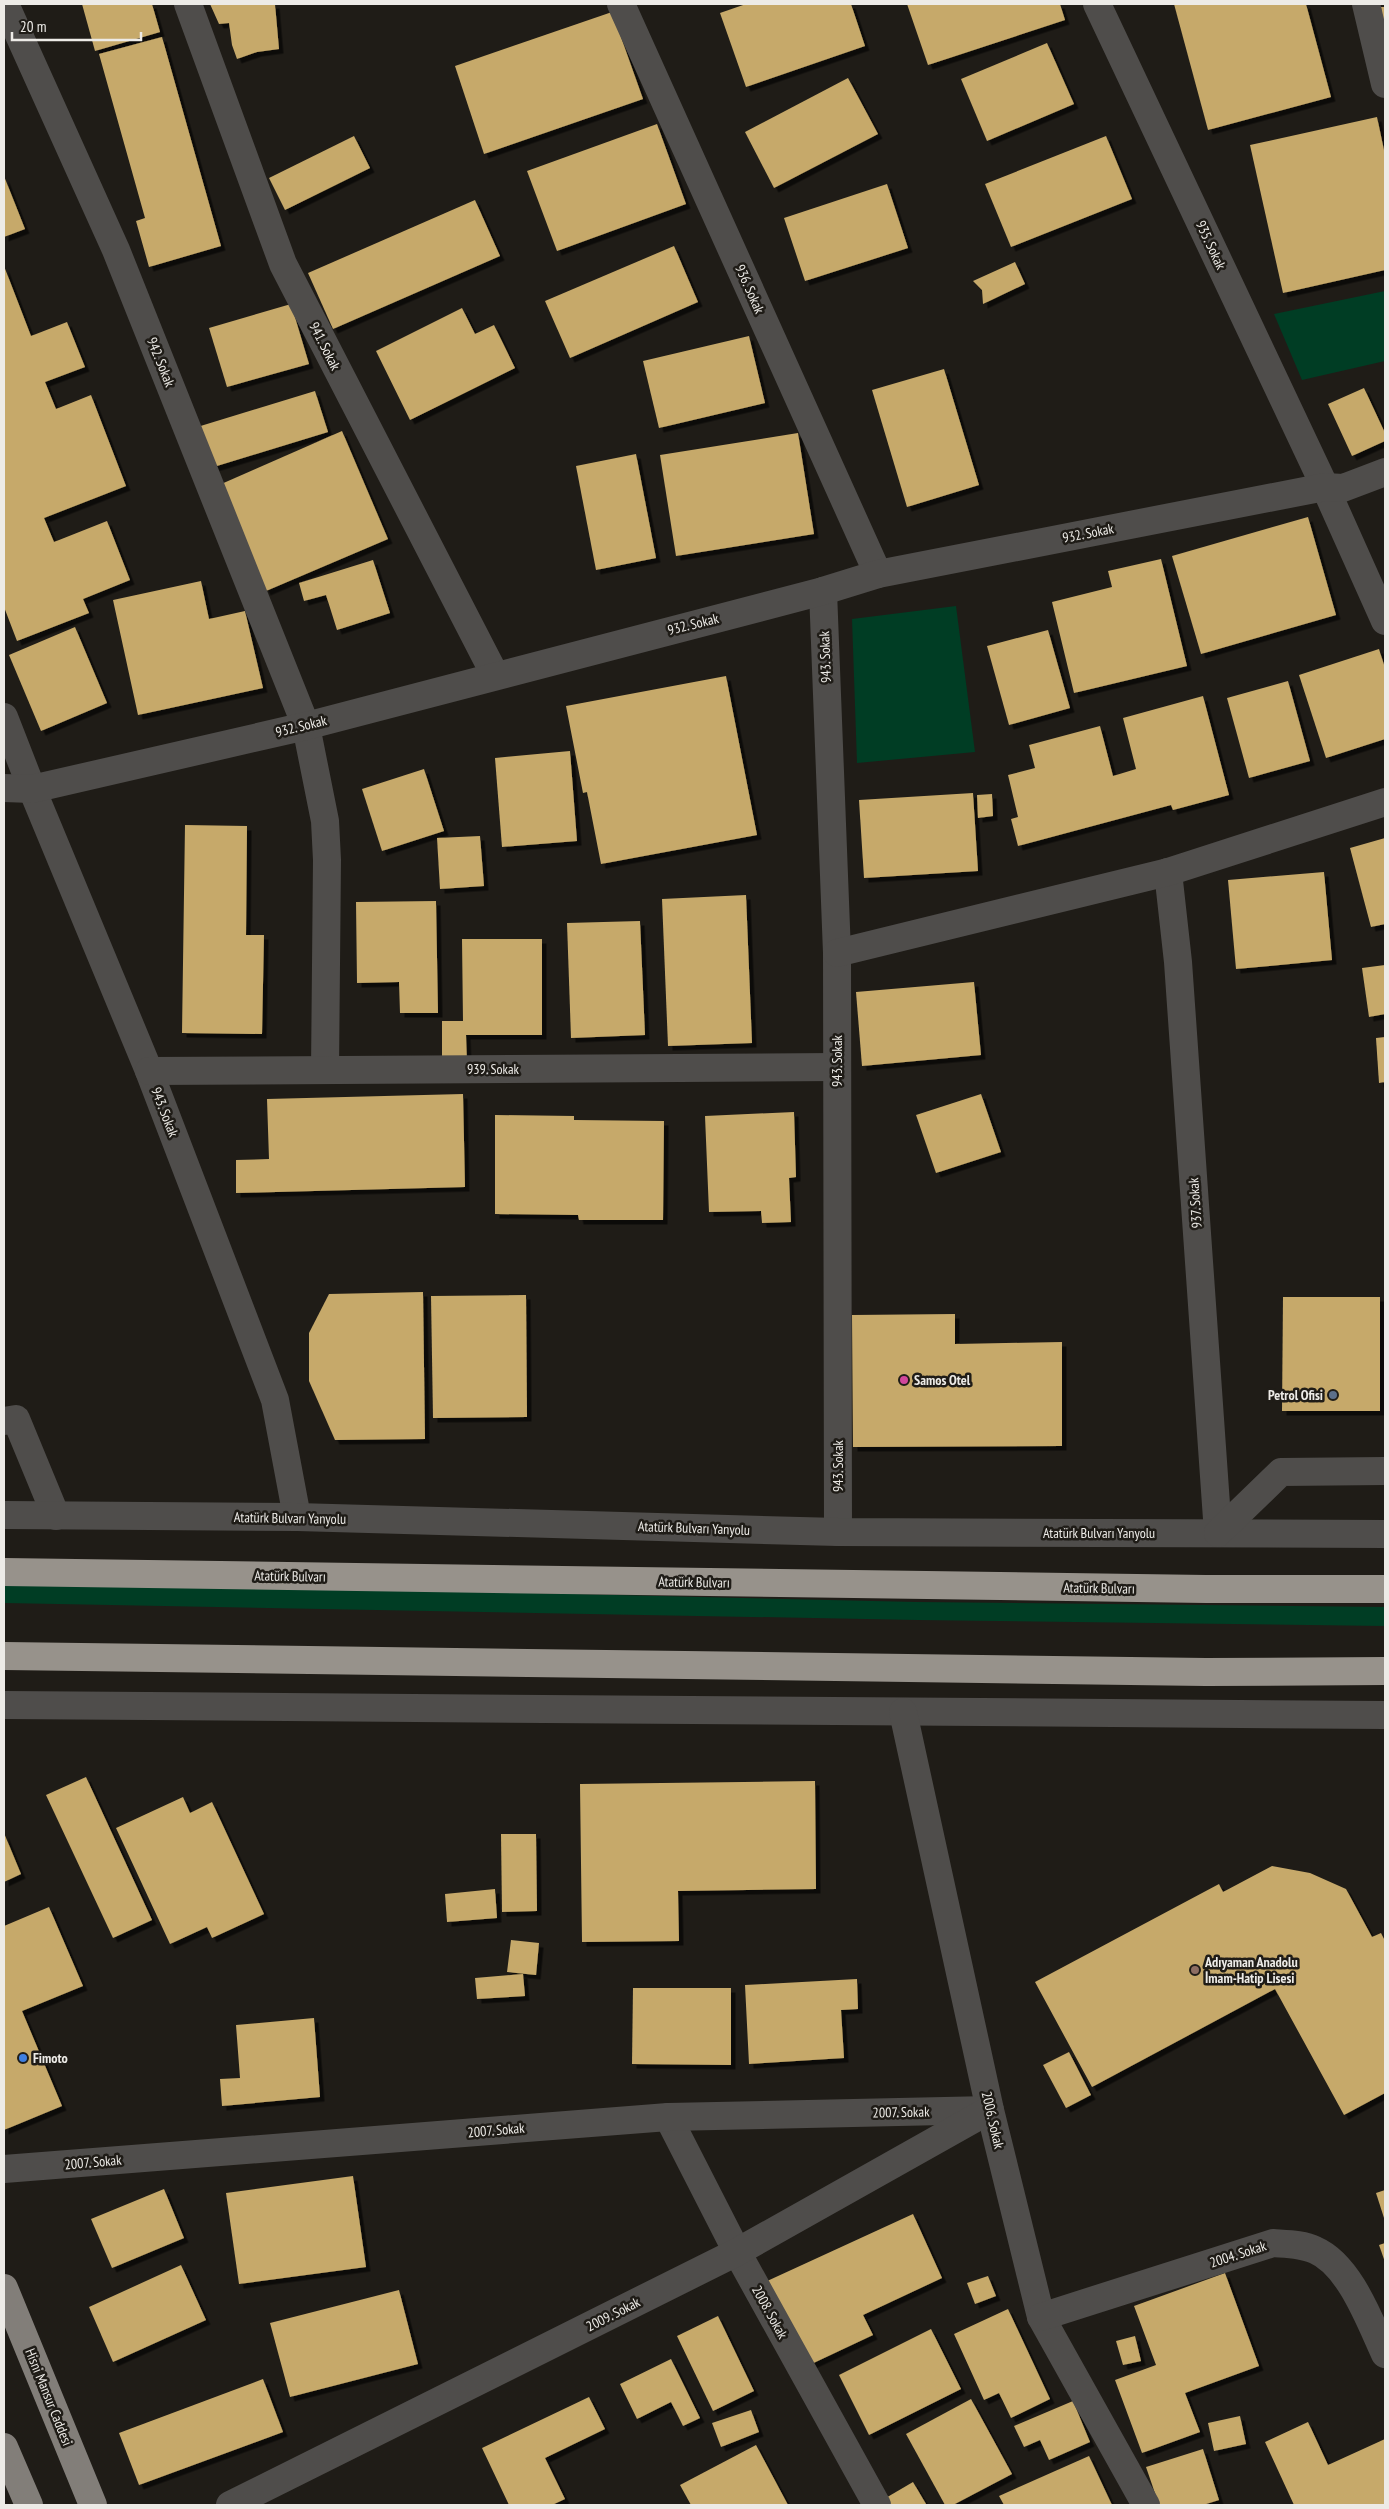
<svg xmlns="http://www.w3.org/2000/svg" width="1389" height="2509" font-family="'PT Sans Narrow',sans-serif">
	<defs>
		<filter id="shadow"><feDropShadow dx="4.5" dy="4.5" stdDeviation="0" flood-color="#0009"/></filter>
	</defs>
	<rect width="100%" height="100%" fill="#1f1c17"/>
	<g fill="#003d24">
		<path d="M 1385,291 L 1385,361 L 1302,380 L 1274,314 Z"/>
		<path d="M 956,606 L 975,752 L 857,763 L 852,619 Z"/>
		<path d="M 4,1581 L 917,1602 L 1385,1607 L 1385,1626 L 917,1620 L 4,1603 Z"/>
	</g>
	<g fill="#c6a96a" filter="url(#shadow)">
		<path d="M 82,4 L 152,4 L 160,32 L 95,51 Z"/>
		<path d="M 210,4 L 275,4 L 279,49 L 257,52 L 237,59 L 232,45 L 229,23 L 219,24 Z"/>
		<path d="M 746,4 L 851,4 L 865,46 L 746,87 L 720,13 Z"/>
		<path d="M 907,4 L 1060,4 L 1065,20 L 928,65 Z"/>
		<path d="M 1174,4 L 1306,4 L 1331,97 L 1208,130 Z"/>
		<path d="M 1381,7 L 1385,7 L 1385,30 L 1384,30 Z"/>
		<path d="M 612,12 L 643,99 L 484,154 L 455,66 Z"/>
		<path d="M 162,37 L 221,246 L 149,267 L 136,221 L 145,218 L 99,54 Z"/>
		<path d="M 1047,43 L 1074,104 L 987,141 L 961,79 Z"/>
		<path d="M 848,78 L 878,134 L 774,188 L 745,132 Z"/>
		<path d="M 1377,117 L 1385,155 L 1385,270 L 1283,293 L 1250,145 Z"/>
		<path d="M 657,124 L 686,204 L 557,251 L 527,171 Z"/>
		<path d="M 354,136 L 370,168 L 285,210 L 269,178 Z"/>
		<path d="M 1106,136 L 1132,199 L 1011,247 L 985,184 Z"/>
		<path d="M 4,176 L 25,229 L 4,237 Z"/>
		<path d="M 887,184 L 908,248 L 805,281 L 784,218 Z"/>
		<path d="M 475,200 L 500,256 L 333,329 L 308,273 Z"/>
		<path d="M 674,246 L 698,302 L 570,358 L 545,301 Z"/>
		<path d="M 1015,262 L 1025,284 L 983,304 L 982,290 L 973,281 Z"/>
		<path d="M 4,266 L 31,336 L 67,322 L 85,367 L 45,382 L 56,409 L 91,395 L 126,486 L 44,518 L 54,542 L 107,521 L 130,580 L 83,599 L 89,613 L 17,641 L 4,607 Z"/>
		<path d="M 291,304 L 309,364 L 227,387 L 209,328 Z"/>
		<path d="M 462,308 L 475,334 L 494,325 L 515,368 L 410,420 L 376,351 Z"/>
		<path d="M 749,336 L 765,403 L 659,428 L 643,361 Z"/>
		<path d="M 944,369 L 979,485 L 907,507 L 872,390 Z"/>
		<path d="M 1364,388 L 1385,433 L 1385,441 L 1352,456 L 1328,404 Z"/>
		<path d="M 315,391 L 328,432 L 207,469 L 194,428 Z"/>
		<path d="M 342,431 L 388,539 L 266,591 L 219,485 Z"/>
		<path d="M 798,433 L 814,534 L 676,556 L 660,455 Z"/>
		<path d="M 636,454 L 656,558 L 596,570 L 576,466 Z"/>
		<path d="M 1308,517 L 1336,615 L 1201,654 L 1172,556 Z"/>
		<path d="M 1161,559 L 1187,666 L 1074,693 L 1052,602 L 1112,587 L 1108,571 Z"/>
		<path d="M 373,560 L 390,613 L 337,630 L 326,595 L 304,601 L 299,583 Z"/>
		<path d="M 201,581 L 209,619 L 245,611 L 263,688 L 138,715 L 113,600 Z"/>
		<path d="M 75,627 L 107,703 L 41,731 L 9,655 Z"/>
		<path d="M 1048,630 L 1070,708 L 1009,725 L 987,646 Z"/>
		<path d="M 1379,649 L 1385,668 L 1385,739 L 1326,758 L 1299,675 Z"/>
		<path d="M 726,676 L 757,835 L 601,864 L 587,792 L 583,793 L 566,706 Z"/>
		<path d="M 1288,681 L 1310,761 L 1249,778 L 1227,698 Z"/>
		<path d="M 1203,696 L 1229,795 L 1173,810 L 1171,805 L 1018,846 L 1011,819 L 1018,817 L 1008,775 L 1035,768 L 1029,745 L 1100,726 L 1113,776 L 1136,769 L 1123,718 Z"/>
		<path d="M 570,751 L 577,841 L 502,847 L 495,758 Z"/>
		<path d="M 424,769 L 444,831 L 382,851 L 362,789 Z"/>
		<path d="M 973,793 L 978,871 L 864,878 L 859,800 Z"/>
		<path d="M 992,794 L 993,816 L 978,818 L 977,795 Z"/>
		<path d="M 185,825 L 247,826 L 246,935 L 264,935 L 262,1034 L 182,1033 Z"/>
		<path d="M 480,836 L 484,886 L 440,889 L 437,838 Z"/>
		<path d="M 1385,838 L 1385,924 L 1371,927 L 1350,848 Z"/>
		<path d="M 1324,872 L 1332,960 L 1236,969 L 1228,880 Z"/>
		<path d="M 746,895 L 752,1043 L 668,1046 L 662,899 Z"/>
		<path d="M 436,901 L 438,1013 L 400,1013 L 399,982 L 357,983 L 356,902 Z"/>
		<path d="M 640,921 L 645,1035 L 571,1038 L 567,923 Z"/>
		<path d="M 462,939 L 542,939 L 542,1035 L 466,1035 L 467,1063 L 442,1063 L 442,1021 L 463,1021 Z"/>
		<path d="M 1385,965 L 1385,1014 L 1369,1017 L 1362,968 Z"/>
		<path d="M 974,982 L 981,1055 L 862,1066 L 856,992 Z"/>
		<path d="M 1385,1037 L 1385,1082 L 1379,1083 L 1376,1038 Z"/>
		<path d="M 463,1094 L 465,1187 L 236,1193 L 236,1160 L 269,1159 L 267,1099 Z"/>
		<path d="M 981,1094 L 1001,1152 L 936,1173 L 916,1115 Z"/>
		<path d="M 794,1112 L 796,1177 L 789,1178 L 791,1222 L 762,1223 L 761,1211 L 709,1212 L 705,1116 Z"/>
		<path d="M 495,1115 L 574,1116 L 574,1120 L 664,1121 L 663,1220 L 579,1220 L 578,1215 L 495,1214 Z"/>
		<path d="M 423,1292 L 425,1439 L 335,1440 L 309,1381 L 309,1333 L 329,1294 Z"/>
		<path d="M 526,1295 L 527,1417 L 433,1418 L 431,1296 Z"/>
		<path d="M 1283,1297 L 1380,1297 L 1380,1411 L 1282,1411 Z"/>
		<path d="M 955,1314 L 955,1344 L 1062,1342 L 1062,1446 L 853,1447 L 852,1315 Z"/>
		<path d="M 86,1777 L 152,1920 L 113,1938 L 46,1795 Z"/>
		<path d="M 815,1781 L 816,1889 L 678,1891 L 679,1941 L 582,1942 L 580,1784 Z"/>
		<path d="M 183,1797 L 190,1813 L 212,1802 L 264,1914 L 212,1938 L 207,1927 L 170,1944 L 116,1828 Z"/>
		<path d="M 4,1833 L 21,1874 L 4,1882 Z"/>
		<path d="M 501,1834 L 536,1834 L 537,1911 L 502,1912 Z"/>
		<path d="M 1272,1866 L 1310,1873 L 1346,1889 L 1372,1937 L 1381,1933 L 1385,1941 L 1385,2093 L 1344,2115 L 1275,1989 L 1092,2087 L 1035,1982 L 1219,1884 L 1223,1892 Z"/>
		<path d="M 495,1889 L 497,1918 L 447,1922 L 445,1894 Z"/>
		<path d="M 49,1907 L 83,1986 L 22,2011 L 62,2106 L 4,2130 L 4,1926 Z"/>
		<path d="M 511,1940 L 539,1943 L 536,1975 L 507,1972 Z"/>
		<path d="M 523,1974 L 525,1996 L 477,1999 L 475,1978 Z"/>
		<path d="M 857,1979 L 858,2009 L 841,2010 L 844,2058 L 749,2064 L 745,1985 Z"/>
		<path d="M 633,1988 L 731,1988 L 731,2065 L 632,2064 Z"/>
		<path d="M 314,2018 L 320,2097 L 222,2106 L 220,2079 L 240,2078 L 236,2025 Z"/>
		<path d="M 1069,2052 L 1091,2095 L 1066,2108 L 1043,2065 Z"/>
		<path d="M 353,2176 L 366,2267 L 239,2284 L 226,2193 Z"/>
		<path d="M 164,2189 L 184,2238 L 112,2268 L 91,2219 Z"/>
		<path d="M 1385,2190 L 1385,2221 L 1376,2193 Z"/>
		<path d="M 913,2214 L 942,2278 L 863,2315 L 873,2335 L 805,2367 L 765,2282 Z"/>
		<path d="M 1385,2243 L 1385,2262 L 1379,2245 Z"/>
		<path d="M 181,2265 L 206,2320 L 113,2362 L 89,2307 Z"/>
		<path d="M 1225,2273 L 1259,2366 L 1185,2393 L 1200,2432 L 1142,2453 L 1115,2380 L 1156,2365 L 1134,2306 Z"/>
		<path d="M 988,2276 L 996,2296 L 975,2304 L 967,2283 Z"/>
		<path d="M 399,2290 L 418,2364 L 290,2397 L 270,2323 Z"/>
		<path d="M 1008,2309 L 1050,2399 L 1011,2418 L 999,2393 L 984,2400 L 954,2334 Z"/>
		<path d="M 718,2316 L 754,2391 L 713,2411 L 677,2336 Z"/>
		<path d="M 931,2329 L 961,2389 L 869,2435 L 839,2375 Z"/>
		<path d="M 1135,2336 L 1141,2361 L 1123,2365 L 1116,2341 Z"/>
		<path d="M 671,2359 L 700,2418 L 683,2426 L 671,2402 L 637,2419 L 620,2384 Z"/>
		<path d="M 263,2379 L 283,2432 L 139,2485 L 119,2433 Z"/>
		<path d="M 589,2397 L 605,2429 L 545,2458 L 565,2499 L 552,2505 L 509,2505 L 482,2448 Z"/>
		<path d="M 971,2399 L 1012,2474 L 953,2505 L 945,2505 L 906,2434 Z"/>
		<path d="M 1073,2401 L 1090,2442 L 1049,2460 L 1040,2440 L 1024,2447 L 1014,2426 Z"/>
		<path d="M 751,2410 L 759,2432 L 721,2447 L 712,2423 Z"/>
		<path d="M 1240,2416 L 1246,2444 L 1214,2451 L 1208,2423 Z"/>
		<path d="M 1308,2422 L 1328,2465 L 1385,2439 L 1385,2505 L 1294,2505 L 1265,2442 Z"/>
		<path d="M 756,2445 L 788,2505 L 691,2505 L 680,2485 Z"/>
		<path d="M 1203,2449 L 1219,2500 L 1203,2505 L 1159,2505 L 1146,2467 Z"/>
		<path d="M 1089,2456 L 1112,2505 L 1004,2505 L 999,2496 Z"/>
		<path d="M 913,2482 L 926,2504 L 888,2505 L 884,2499 Z"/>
	</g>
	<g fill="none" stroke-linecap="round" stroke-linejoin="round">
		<g stroke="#4f4d4b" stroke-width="28">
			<path d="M 5,4 L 116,250 L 306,726 L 325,821 L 327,860 L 325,1070"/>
			<path d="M 188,4 L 283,264 L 495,675"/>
			<path d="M 621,4 L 878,574"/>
			<path d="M 1097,4 L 1325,487 L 1385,621"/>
			<path d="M 1366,4 L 1385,84"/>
			<path d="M 823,591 L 837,953 L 838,1532"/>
			<path d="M 4,717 L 32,789 L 149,1071 L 275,1400 L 297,1517"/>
			<path d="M 4,788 L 32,789 L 306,726 L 823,591 L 878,574 L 1325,487 L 1343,488 L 1385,472"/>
			<path d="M 1168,872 L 1178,962 L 1218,1533"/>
			<path d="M 837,953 L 1168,872 L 1385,802"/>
			<path d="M 149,1071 L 837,1067"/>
			<path d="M 4,1421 L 16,1419 L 56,1516"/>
			<path d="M 4,1515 L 297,1517 L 838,1532 L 1385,1534"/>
			<path d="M 1218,1533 L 1281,1472 L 1385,1471"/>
			<path d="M 4,1705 L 1385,1715"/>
			<path d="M 903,1712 L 990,2110 L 1041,2317 L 1146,2505"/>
			<path d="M 668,2117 L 737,2252 L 877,2505"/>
			<path d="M 4,2169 L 668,2117 L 990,2110"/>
			<path d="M 1041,2317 L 1273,2243 C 1287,2244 1303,2244 1315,2250 C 1350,2265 1370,2322 1385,2354"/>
			<path d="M 230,2505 L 737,2252 L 986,2112"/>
		</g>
		<g stroke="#827e79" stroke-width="28">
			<path d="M 4,2288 L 93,2505"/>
			<path d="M 4,2447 L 29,2505"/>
		</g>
		<g stroke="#97928b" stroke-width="28">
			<path d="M 4,1572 L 1206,1589 L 1385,1589"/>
			<path d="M 4,1656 L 1206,1672 L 1385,1671"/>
		</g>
	</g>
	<circle fill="#d1479c" stroke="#1f1c17" stroke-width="2" cx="904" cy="1380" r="5"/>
	<circle fill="#5c6f8a" stroke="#1f1c17" stroke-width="2" cx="1333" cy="1395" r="5"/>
	<circle fill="#8d6e63" stroke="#1f1c17" stroke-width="2" cx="1195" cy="1970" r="5"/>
	<circle fill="#3f7fe0" stroke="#1f1c17" stroke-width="2" cx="23" cy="2058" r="5"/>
	<g text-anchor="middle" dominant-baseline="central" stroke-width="5" stroke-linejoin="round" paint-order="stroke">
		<g font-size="14" fill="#edebe7" stroke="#1f1c17">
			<text transform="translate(1211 245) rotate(65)">935. Sokak</text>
			<text transform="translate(750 289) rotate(66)">936. Sokak</text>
			<text transform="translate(325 346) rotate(63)">941. Sokak</text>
			<text transform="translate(161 362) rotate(68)">942. Sokak</text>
			<text transform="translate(1088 533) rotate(-11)">932. Sokak</text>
			<text transform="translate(693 624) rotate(-14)">932. Sokak</text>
			<text transform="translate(825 657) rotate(-92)">943. Sokak</text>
			<text transform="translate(301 726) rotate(-14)">932. Sokak</text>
			<text transform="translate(837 1061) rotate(-90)">943. Sokak</text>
			<text x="493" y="1069">939. Sokak</text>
			<text transform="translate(165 1112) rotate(69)">943. Sokak</text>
			<text transform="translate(1195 1203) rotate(-94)">937. Sokak</text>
			<text transform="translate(838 1466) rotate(-90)">943. Sokak</text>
			<text transform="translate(290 1518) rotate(1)">Atatürk Bulvarı Yanyolu</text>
			<text transform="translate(694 1528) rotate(2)">Atatürk Bulvarı Yanyolu</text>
			<text x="1099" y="1533">Atatürk Bulvarı Yanyolu</text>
			<text transform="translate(290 1576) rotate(1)">Atatürk Bulvarı</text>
			<text transform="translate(694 1582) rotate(1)">Atatürk Bulvarı</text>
			<text transform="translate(1099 1588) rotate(1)">Atatürk Bulvarı</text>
			<text transform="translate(901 2112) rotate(-1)">2007. Sokak</text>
			<text transform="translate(993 2120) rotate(77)">2006. Sokak</text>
			<text transform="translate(496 2130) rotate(-5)">2007. Sokak</text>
			<text transform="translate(93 2162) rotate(-5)">2007. Sokak</text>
			<text transform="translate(1238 2254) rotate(-18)">2004. Sokak</text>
			<text transform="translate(770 2312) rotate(61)">2008. Sokak</text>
			<text transform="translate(613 2314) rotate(-27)">2009. Sokak</text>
			<text transform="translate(49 2397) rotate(68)">Hisni Mansur Caddesi</text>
		</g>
		<g font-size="14" font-weight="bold" fill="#edebe7" stroke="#1f1c17" text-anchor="start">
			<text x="914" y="1380">Samos Otel</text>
			<text x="1323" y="1395" text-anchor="end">Petrol Ofisi</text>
			<text x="1205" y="1962">Adıyaman Anadolu<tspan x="1205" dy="16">İmam-Hatip Lisesi</tspan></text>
			<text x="33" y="2058">Fimoto</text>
		</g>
	</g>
	<rect width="1389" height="2509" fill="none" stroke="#edebe7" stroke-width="10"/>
	<path d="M12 32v8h129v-8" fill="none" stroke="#edebe7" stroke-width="2.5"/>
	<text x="20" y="32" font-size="15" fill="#edebe7" stroke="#1f1c17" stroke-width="4" paint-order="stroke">20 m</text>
</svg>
